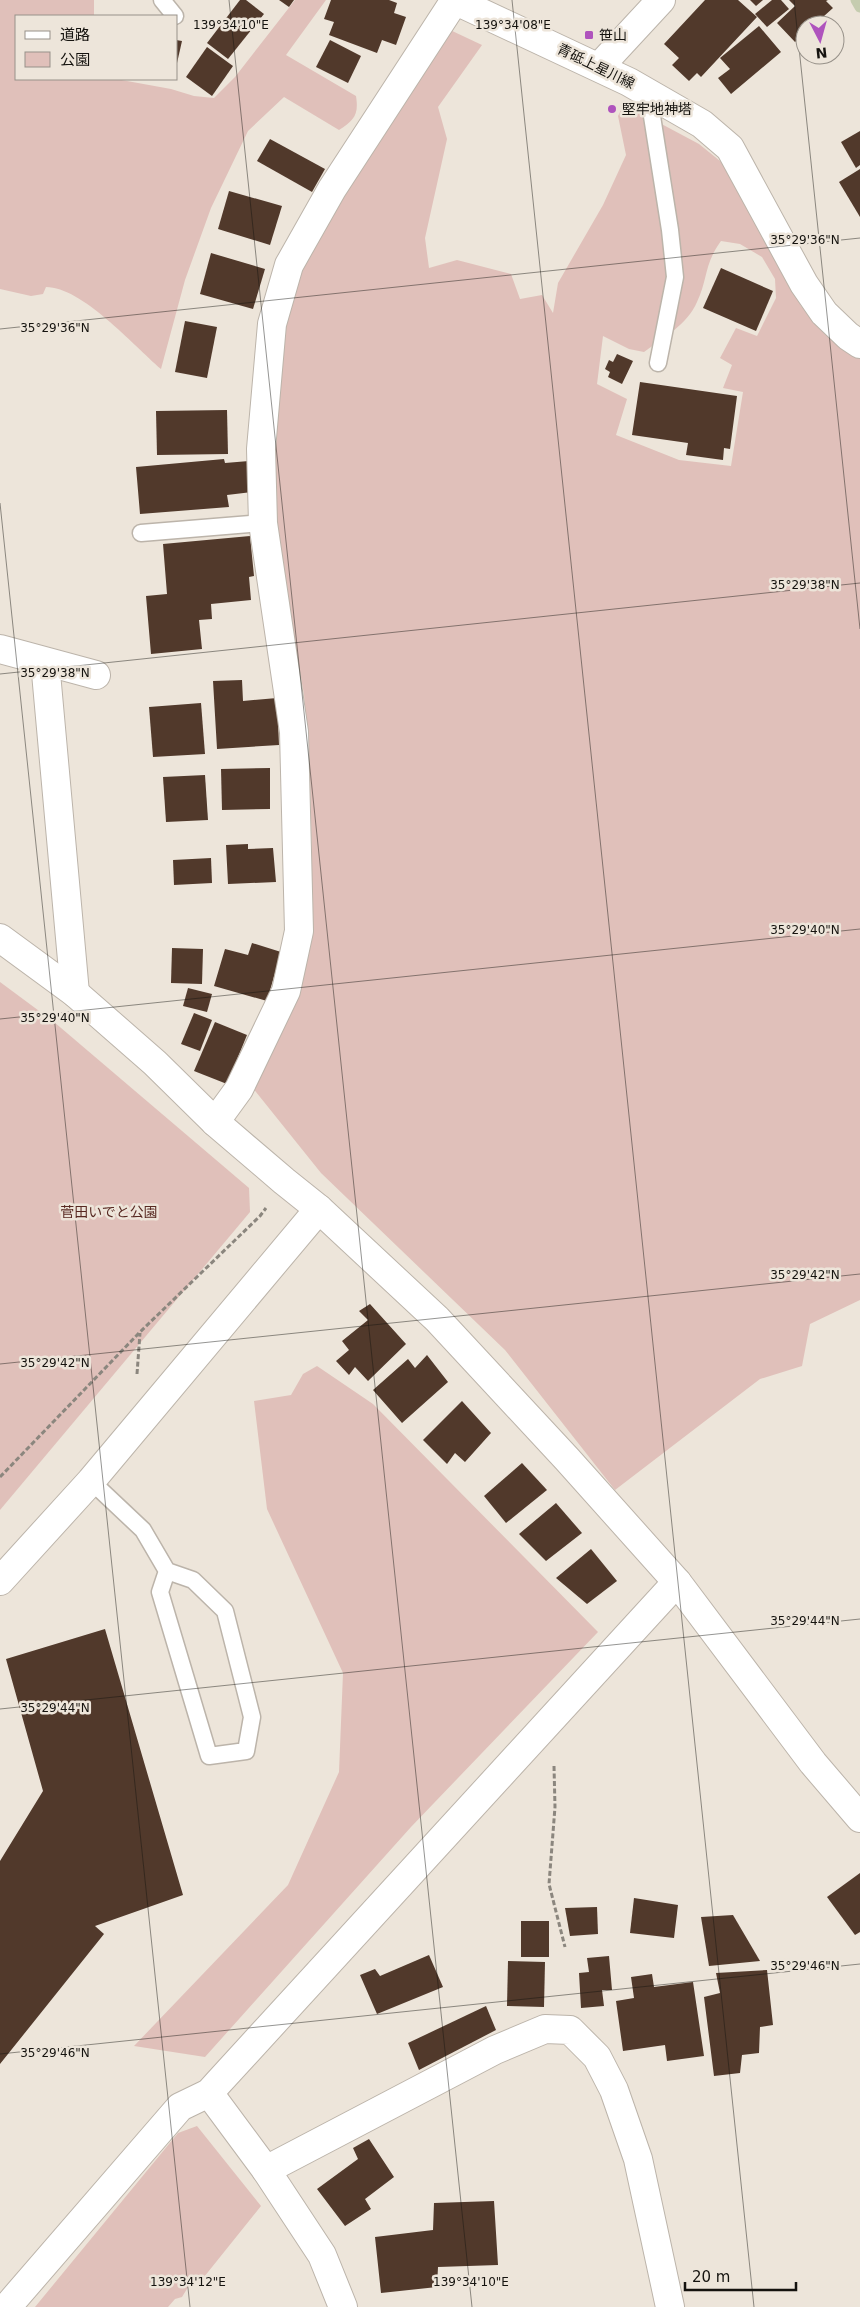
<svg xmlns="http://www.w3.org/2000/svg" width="860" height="2307" font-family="'DejaVu Sans','Noto Sans JP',sans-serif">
	<rect width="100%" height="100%" fill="#ede5da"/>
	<g fill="#e0c0ba" fill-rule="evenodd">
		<path d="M 0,0 L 94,0 L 94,16 L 16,16 L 16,79 L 116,79 L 171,89 L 194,96 L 214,98 L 235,77 L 295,0 L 326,0 L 286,55 L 356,96 C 359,115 354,120 339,130 L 284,97 L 248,131 L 211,208 L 185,280 L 161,369 C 133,345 82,287 46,287 L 43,294 L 31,296 L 0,289 Z"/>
		<path d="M 448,29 L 482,45 L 438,107 L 447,139 L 425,238 L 429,268 L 457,260 L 511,274 L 520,299 L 542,295 L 553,313 L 558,283 L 603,205 L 626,155 L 618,116 L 624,104 L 699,144 L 725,165 L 801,306 L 838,344 L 860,358 L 860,1300 L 810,1324 L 802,1366 L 760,1379 L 615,1490 L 505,1350 L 321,1173 L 248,1082 L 310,930 L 312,857 L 310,779 L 304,694 L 273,528 L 274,447 L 281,324 L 297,267 ZM 721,241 L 740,244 L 762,257 L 775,279 L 776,298 L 757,336 L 736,328 L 720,358 L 732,365 L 723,388 L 743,392 L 731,466 L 679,460 L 616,435 L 627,399 L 597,384 L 603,336 L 629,349 L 644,352 C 663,338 687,325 697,302 C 708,279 704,264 721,241 Z"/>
		<path d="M 0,982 L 54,1022 L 249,1188 L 250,1212 L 0,1510 Z"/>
		<path d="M 317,1366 L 373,1404 L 598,1632 L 411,1827 L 205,2057 L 134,2046 L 288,1885 L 339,1772 L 343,1673 L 267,1509 L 254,1401 L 291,1395 L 303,1374 Z"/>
		<path d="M 197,2126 L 261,2206 L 200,2282 L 190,2284 L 182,2297 L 175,2299 L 168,2307 L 35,2307 L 178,2133 Z"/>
	</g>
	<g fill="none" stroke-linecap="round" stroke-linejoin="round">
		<path stroke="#c5ccaf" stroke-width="11" d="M 856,0 L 860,7"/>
	</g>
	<g fill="#51392b">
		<path d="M 240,0 L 246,0 L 264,14 L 228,59 L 207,43 Z"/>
		<path d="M 279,0 L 294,0 L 289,7 Z"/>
		<path d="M 331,0 L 389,0 L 397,3 L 394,13 L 406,17 L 396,45 L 382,40 L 377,53 L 329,35 L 334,22 L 324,19 Z"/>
		<path d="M 705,0 L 738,0 L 757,17 L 701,77 L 697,73 L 689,81 L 672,65 L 679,58 L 664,44 Z"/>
		<path d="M 750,0 L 763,0 L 756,6 Z"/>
		<path d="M 772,0 L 781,0 L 789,9 L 767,27 L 755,14 Z"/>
		<path d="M 789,0 L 828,0 L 826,1 L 833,8 L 814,25 L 805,25 L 805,33 L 795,42 L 777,23 L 795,6 Z"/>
		<path d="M 759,26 L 781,52 L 731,94 L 718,78 L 730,69 L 720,58 Z"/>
		<path d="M 176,40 L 182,41 L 177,63 L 176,63 Z"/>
		<path d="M 330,40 L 361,56 L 348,83 L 316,67 Z"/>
		<path d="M 207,47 L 233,66 L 212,96 L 186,77 Z"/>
		<path d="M 860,131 L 860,165 L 856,168 L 841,142 Z"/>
		<path d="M 270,139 L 325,169 L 312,192 L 257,161 Z"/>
		<path d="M 860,169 L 860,217 L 839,182 Z"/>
		<path d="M 229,191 L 282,206 L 270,245 L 218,229 Z"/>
		<path d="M 211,253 L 265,269 L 253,309 L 200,294 Z"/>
		<path d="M 721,268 L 773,291 L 756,331 L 703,308 Z"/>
		<path d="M 185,321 L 217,327 L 207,378 L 175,372 Z"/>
		<path d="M 617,354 L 633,361 L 622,384 L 608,377 L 610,372 L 605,369 L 609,360 L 613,362 Z"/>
		<path d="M 640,382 L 737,396 L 730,449 L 724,448 L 723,460 L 686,455 L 688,443 L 632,435 Z"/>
		<path d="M 227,410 L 228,454 L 157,455 L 156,411 Z"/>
		<path d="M 224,459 L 225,463 L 249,461 L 252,492 L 227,495 L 229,507 L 140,514 L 136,467 Z"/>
		<path d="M 250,536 L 254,576 L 249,577 L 251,600 L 211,604 L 212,619 L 199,620 L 202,649 L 151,654 L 146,596 L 167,594 L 163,544 Z"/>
		<path d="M 242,680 L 243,701 L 277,698 L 279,745 L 217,749 L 213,681 Z"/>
		<path d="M 201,703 L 205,754 L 153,757 L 149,707 Z"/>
		<path d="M 270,768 L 270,809 L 222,810 L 221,769 Z"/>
		<path d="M 205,775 L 208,820 L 166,822 L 163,777 Z"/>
		<path d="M 248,844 L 248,849 L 273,848 L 276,882 L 228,884 L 226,845 Z"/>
		<path d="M 211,858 L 212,883 L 174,885 L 173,860 Z"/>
		<path d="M 252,943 L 281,952 L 267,1001 L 214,986 L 225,949 L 248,955 Z"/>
		<path d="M 172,948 L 203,949 L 202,984 L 171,983 Z"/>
		<path d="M 188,988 L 212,994 L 207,1012 L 183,1006 Z"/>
		<path d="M 194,1013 L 212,1020 L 200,1051 L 181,1044 Z"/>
		<path d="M 215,1022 L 247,1035 L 227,1084 L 194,1071 Z"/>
		<path d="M 370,1304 L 406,1344 L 368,1381 L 355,1367 L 349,1375 L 336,1361 L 349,1350 L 342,1341 L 368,1320 L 359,1311 Z"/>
		<path d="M 427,1355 L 448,1382 L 402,1423 L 373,1390 L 408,1359 L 415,1368 Z"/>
		<path d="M 462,1401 L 491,1433 L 465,1462 L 455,1453 L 447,1464 L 423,1440 Z"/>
		<path d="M 522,1463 L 547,1490 L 506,1523 L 484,1496 Z"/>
		<path d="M 556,1503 L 582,1533 L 546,1561 L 519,1534 Z"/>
		<path d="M 591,1549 L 617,1581 L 587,1604 L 556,1578 Z"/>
		<path d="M 105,1629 L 183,1895 L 95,1926 L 104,1934 L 0,2064 L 0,1861 L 43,1791 L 6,1659 Z"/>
		<path d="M 860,1873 L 860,1932 L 855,1935 L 827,1897 Z"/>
		<path d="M 634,1898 L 678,1905 L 674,1938 L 630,1933 Z"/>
		<path d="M 597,1907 L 598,1934 L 570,1936 L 565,1908 Z"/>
		<path d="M 733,1915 L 760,1961 L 709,1966 L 701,1917 Z"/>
		<rect x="521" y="1921" width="28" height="36"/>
		<path d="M 429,1955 L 443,1987 L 377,2014 L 360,1975 L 375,1969 L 380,1976 Z"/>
		<path d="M 609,1956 L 612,1990 L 602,1990 L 604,2006 L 581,2008 L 579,1973 L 589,1972 L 587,1958 Z"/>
		<path d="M 508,1961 L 545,1962 L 544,2007 L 507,2006 Z"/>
		<path d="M 767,1970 L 773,2025 L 760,2027 L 759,2053 L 742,2055 L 740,2073 L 714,2076 L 704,1997 L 720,1993 L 716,1973 Z"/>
		<path d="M 652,1974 L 654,1987 L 693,1982 L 704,2056 L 667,2061 L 665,2045 L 623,2051 L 616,2001 L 634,1998 L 631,1977 Z"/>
		<path d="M 486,2006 L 496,2030 L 419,2070 L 408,2043 Z"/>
		<path d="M 369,2139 L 394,2177 L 365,2199 L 371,2209 L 345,2226 L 317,2189 L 358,2159 L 353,2148 Z"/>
		<path d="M 494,2201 L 498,2265 L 438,2267 L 437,2287 L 381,2293 L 375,2237 L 433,2230 L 434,2203 Z"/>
	</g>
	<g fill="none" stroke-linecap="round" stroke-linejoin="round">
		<defs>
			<g id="service">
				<path d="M 162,0 L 175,16"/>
				<path d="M 648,91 L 670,230 L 675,277 L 658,363"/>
				<path d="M 141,533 L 263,523"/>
				<path d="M 91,1481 L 143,1530 L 167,1571 L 193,1580 L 225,1611 L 252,1717 L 246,1751 L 209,1756 L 160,1592 L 167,1571"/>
			</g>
			<g id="minor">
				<path d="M 599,67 L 661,0"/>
				<path d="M 0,649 L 96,675"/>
				<path d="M 45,662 L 75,993"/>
				<path d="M 0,938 L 75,993 L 155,1063 L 215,1122 L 284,1181 L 319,1209 L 437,1319 L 567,1459 L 677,1582 L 813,1763 L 860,1818"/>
				<path d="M 215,1122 L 239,1089 L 286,991 L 299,931 L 294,732 L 263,523 L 261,449 L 272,324 L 289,265 L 332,189 L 455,0"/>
				<path d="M 209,2093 L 266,2170 L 322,2255 L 343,2307"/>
				<path d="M 266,2170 L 495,2050 L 545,2029 L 570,2030 L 597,2057 L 614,2090 L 638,2159 L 670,2307"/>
				<path d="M 7,2307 L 180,2107 L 209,2093 L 218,2083 L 677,1582"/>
			</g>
			<path id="tertiary" d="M 0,1581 L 91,1481 L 319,1209"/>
			<path id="secondary" d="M 454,0 L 629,82 L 702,124 L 730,148 L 804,284 L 824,313 L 848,336 L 860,344"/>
		</defs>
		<use href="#service" stroke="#bcb4aa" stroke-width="19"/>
		<use href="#minor" stroke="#bcb4aa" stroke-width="30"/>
		<use href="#tertiary" stroke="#bcb4aa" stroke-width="30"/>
		<use href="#secondary" stroke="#bcb4aa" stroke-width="30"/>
		<g stroke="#8b867e" stroke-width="3" stroke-dasharray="5 2.5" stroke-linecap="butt">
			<path d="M 137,1374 L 140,1333"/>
			<path d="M 0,1477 L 140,1332 L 260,1216 L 266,1208"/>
			<path d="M 554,1766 L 555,1807 L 549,1884 L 565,1947"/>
		</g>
		<use href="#service" stroke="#fff" stroke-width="16"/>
		<use href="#minor" stroke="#fff" stroke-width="28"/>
		<use href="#tertiary" stroke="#fff" stroke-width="28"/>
		<use href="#secondary" stroke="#fff" stroke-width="28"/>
	</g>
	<path fill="none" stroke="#15130f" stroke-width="1" stroke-opacity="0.45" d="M 229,0 L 472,2307M 512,0 L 754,2307M 794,0 L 860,629M 0,329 L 860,238M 0,503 L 190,2307M 0,674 L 860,583M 0,1019 L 860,929M 0,1364 L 860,1274M 0,1709 L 860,1619M 0,2054 L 860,1964"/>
	<g fill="#af53bd" stroke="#ede5da" stroke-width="2">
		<rect x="584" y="30" width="10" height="10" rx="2.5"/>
		<circle cx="612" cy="109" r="5"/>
	</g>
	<g text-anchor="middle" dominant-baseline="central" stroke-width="5" stroke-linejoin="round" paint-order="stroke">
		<g font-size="14" fill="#15130f" stroke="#ede5da" text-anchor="start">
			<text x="599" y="35">笹山</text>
			<text x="622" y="109">堅牢地神塔</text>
		</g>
		<g font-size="14" fill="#15130f" stroke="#ede5da">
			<text transform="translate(596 66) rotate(26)">青砥上星川線</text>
		</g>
		<g font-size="14" fill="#572821" stroke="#ede5da">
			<text x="109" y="1212">菅田いでと公園</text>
		</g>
	</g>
	<g font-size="12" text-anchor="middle" fill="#15130f" stroke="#ede5da" stroke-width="5" stroke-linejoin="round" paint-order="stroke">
		<text x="231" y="29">139°34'10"E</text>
		<text x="513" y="29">139°34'08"E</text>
		<text x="805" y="244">35°29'36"N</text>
		<text x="55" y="332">35°29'36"N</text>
		<text x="805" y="589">35°29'38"N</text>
		<text x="55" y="677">35°29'38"N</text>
		<text x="805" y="934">35°29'40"N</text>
		<text x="55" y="1022">35°29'40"N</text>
		<text x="805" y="1279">35°29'42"N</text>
		<text x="55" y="1367">35°29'42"N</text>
		<text x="805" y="1625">35°29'44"N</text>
		<text x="55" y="1712">35°29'44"N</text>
		<text x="805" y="1970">35°29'46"N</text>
		<text x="55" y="2057">35°29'46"N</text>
		<text x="188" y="2286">139°34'12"E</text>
		<text x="471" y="2286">139°34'10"E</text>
	</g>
	<rect x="15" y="15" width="162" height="65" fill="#ede5da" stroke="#979189"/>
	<rect x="25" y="31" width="25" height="8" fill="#ffffff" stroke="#979189"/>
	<text x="60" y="40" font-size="15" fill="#15130f">道路</text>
	<rect x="25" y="52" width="25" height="15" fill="#e0c0ba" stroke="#979189"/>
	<text x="60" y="65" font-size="15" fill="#15130f">公園</text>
	<g transform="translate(820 40) rotate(174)"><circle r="24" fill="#ede5da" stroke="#979189"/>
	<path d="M0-4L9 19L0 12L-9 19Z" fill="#af53bd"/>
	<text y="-8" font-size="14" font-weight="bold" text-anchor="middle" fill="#15130f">N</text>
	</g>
	<path d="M685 2282v8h111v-8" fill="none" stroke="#15130f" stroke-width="2.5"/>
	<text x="692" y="2282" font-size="15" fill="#15130f" stroke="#ede5da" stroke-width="4" paint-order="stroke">20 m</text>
</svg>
